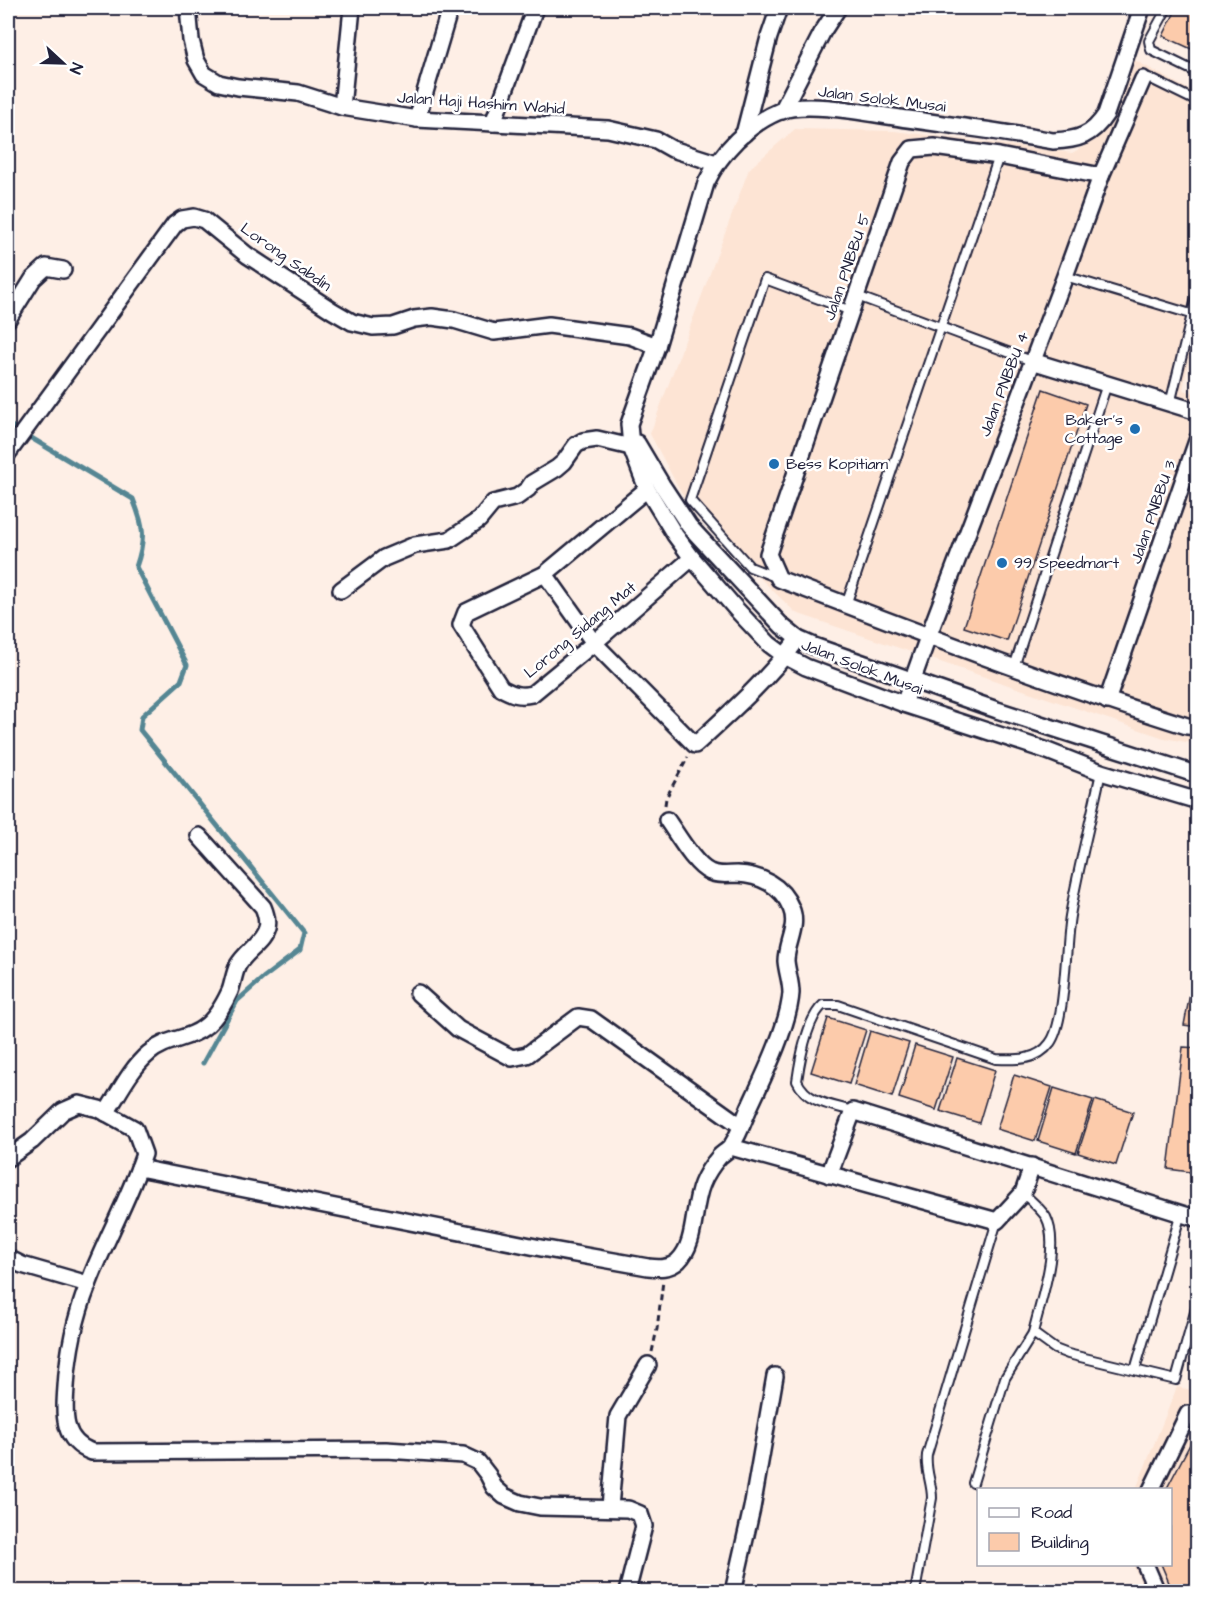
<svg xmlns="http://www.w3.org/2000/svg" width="1205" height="1599" font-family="'Architects Daughter',sans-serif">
	<rect width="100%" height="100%" fill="#feefe6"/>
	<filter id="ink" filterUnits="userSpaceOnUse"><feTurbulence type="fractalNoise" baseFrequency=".0167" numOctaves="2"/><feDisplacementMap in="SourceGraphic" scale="12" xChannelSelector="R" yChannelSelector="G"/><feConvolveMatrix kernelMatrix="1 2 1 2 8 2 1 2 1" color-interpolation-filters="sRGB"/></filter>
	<g filter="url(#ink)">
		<g fill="#fde4d4">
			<path d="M 1129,57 L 1197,94 L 1197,316 L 1183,390 L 1198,394 L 1197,744 L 1164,738 L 796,613 L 691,511 L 650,434 L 749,169 L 795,129 L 894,131 L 1072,153 L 1090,143 Z"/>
			<path d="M 1177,1387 L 1197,1391 L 1197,1591 L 1145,1591 L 1133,1565 L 1170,1564 L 1170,1490 L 1136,1489 Z"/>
		</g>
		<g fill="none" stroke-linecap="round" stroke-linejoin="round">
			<path stroke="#558693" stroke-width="5" d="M 8,424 L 133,499 C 144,526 146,538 136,567 L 187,665 L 181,681 L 142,716 L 140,730 L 304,933 L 300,950 L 263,978 L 237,1001 L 203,1063"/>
		</g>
		<g fill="#fccbab" stroke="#22223b" stroke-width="1.5">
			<path d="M 1177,8 L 1198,8 L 1198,52 L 1163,36 Z"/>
			<path d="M 1043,389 L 1086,404 L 1007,641 L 964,627 Z"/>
			<path d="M 1198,952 L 1198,1027 L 1184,1025 Z"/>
			<path d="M 828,1018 L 866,1030 L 849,1084 L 811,1072 Z"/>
			<path d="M 870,1031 L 909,1043 L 892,1097 L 854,1085 Z"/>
			<path d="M 915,1045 L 953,1057 L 936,1110 L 899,1098 Z"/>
			<path d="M 1183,1047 L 1198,1048 L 1198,1173 L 1168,1169 Z"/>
			<path d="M 957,1058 L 995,1070 L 979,1123 L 940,1111 Z"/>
			<path d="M 1014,1075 L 1052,1087 L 1035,1141 L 997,1129 Z"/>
			<path d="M 1054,1088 L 1093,1100 L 1076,1153 L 1038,1141 Z"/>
			<path d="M 1095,1100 L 1133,1112 L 1116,1165 L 1078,1153 Z"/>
			<path d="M 1198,1429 L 1198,1592 L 1173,1592 L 1161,1564 L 1170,1564 L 1170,1490 L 1166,1490 Z"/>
		</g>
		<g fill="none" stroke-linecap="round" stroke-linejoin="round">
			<defs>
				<g id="lane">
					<path d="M 1167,8 L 1149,41 L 1151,50 L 1198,73"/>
					<path d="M 1143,79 L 1149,78 L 1198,102"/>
					<path d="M 1065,276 L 1191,314"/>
					<path d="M 857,296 L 1032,361"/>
					<path d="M 1170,404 L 1198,290"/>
					<path d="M 778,578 L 750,567 L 690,500 L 765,279 L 851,311"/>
					<path d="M 846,605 L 999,156"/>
					<path d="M 1014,667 L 1107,384"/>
					<path d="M 853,1111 C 832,1105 807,1103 797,1081 C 800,1060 807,1019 823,1005 L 838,1005 L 996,1059 C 1016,1060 1037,1061 1050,1043 C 1066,1022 1065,945 1070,916 C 1078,868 1091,820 1101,772"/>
					<path d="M 1023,1193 C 1030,1200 1040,1208 1046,1217 C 1061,1246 1040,1302 1033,1333 L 1055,1349 L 1068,1354 L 1176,1380 L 1198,1301"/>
					<path d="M 1135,1370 L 1181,1213"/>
					<path d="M 973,1483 L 1005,1378 L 1033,1333"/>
					<path d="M 915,1592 L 932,1498 C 932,1483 925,1470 927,1455 L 997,1221"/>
				</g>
				<g id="street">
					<path d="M 188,8 L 191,40 L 196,60 L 204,74 L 219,83 L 238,87 L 298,93 L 342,107 L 417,119 L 608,129 L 656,140 L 672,149 L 716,163"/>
					<path d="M 1142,8 L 1106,114 C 1092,136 1078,140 1053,141 C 1005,132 956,126 908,119 C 876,115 809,100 780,111 C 748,124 721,152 706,183 L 657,346 L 629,424 L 631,447 L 647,489 L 675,535 L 692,558 L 736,609 L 769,644 L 785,656 L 806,667 L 904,704 L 1045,750 L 1101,772 L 1198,801"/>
					<path d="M 342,107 L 352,8"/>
					<path d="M 782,111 L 823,31 L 838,8"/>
					<path d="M 417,119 L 450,8"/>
					<path d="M 493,123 L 535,8"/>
					<path d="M 744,134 L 769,37 L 779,8"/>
					<path d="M 1101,176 L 999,156 L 934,147 L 912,149 L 902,162 L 768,554 L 779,579 C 914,631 1049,683 1187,726 L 1198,727"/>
					<path d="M 8,319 L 33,279 L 46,267 L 63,270"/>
					<path d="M 1032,361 L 1198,412"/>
					<path d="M 637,443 L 662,485 L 689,526 L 782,626 L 798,639 L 814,646 L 997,710 L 1198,775"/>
					<path d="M 8,453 L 175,224 L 182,219 L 194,217 L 204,220 L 247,255 L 333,311 L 352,322 L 373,327 L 393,326 L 414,319 L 432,317 L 454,320 L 494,332 L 549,325 L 630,336 L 657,346"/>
					<path d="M 647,489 L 545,574 L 466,612 L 461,625 L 501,688 C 512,694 519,697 532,694 L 594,643 L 692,558"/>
					<path d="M 545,574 L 594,643 L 695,745 C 731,712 769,678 798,639"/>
					<path d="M 341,590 L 384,558 L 415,545 L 449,540 L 479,520 L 493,503 L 517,497 L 528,489 L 532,483 L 557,468 L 564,462 L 576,445 L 583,441 L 597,439 L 631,447"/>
					<path d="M 1107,701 L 1198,438"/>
					<path d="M 904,704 L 928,637 L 1065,276 L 1101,176 L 1143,79"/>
					<path d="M 418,993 L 458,1029 L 512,1058 L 527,1055 L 578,1017 L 591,1019 L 741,1126"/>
					<path d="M 106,1113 C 119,1093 131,1068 149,1053 C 166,1038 188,1040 203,1028 C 215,1020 224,1004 230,991 C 233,983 234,973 238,965 C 246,951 262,944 266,929 C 268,921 266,914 263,907 L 199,836"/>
					<path d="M 731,1147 L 997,1221 L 1023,1193 L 1032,1166"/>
					<path d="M 8,1158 L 32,1141 L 63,1111 L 79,1104 L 99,1109 L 135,1129 L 144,1154 C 129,1199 105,1240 88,1285 C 75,1318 68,1352 66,1387 C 64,1414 62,1441 92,1452 L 386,1450 L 463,1455 L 478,1462 L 488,1475 L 494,1487 L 504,1496 L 520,1503 L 540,1507 L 628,1509 L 640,1514 L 644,1526 L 627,1592"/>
					<path d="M 139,1168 L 541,1248 L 648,1267 C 658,1268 670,1269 678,1261 C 697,1243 692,1208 702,1184 C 706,1174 712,1165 719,1157 C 723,1153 729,1150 732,1145 C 739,1134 744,1120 749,1108 C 763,1078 789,1025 791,993 C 791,982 787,972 786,961 C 786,943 799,926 791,908 C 782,885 760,875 737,874 C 728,874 719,876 710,872 C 695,866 677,834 667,820"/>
					<path d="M 829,1175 L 853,1111 L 1198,1219"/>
					<path d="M 8,1258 L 22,1265 L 88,1284"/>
					<path d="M 1151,1490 L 1188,1414 L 1198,1415"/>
					<path d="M 610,1507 L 618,1416 L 648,1365"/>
					<path d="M 1145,1564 L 1157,1592"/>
					<path d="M 733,1592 L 752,1508 L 775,1376"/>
				</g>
			</defs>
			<use href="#lane" stroke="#22223b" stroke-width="12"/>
			<use href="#street" stroke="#22223b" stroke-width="20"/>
			<g stroke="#22223b" stroke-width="3" stroke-dasharray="6 4.5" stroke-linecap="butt">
				<path d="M 665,805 L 666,798 L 688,757"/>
				<path d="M 652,1352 L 657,1329 L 663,1281"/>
			</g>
			<use href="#lane" stroke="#fff" stroke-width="8"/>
			<use href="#street" stroke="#fff" stroke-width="15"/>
		</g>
	</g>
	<g fill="#1f6fb2" stroke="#fff" stroke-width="2">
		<circle cx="1135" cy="429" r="6"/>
		<circle cx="774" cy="464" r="6"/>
		<circle cx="1002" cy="563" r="6"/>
	</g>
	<g text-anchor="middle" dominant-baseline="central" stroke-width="5" stroke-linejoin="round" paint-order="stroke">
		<g font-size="16" fill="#22223b" stroke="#fff">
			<text transform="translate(882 99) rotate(7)">Jalan Solok Musai</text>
			<text transform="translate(481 103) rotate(4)">Jalan Haji Hashim Wahid</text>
			<text transform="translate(286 257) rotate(35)">Lorong Sabdin</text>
			<text transform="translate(847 267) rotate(-71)">Jalan PNBBU 5</text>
			<text transform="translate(1004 384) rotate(-69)">Jalan PNBBU 4</text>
			<text transform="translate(1153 512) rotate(-71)">Jalan PNBBU 3</text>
			<text transform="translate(580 630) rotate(-40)">Lorong Sidang Mat</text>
			<text transform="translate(862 667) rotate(21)">Jalan Solok Musai</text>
		</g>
		<g font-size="16" fill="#22223b" stroke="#fff" text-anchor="start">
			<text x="1123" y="420" text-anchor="end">Baker's<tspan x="1123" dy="18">Cottage</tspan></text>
			<text x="786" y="464">Bess Kopitiam</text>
			<text x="1014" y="563">99 Speedmart</text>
		</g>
	</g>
	<rect width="1205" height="1599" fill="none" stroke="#fff" stroke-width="30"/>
	<rect x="15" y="15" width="1175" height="1569" fill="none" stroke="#22223b" stroke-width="2" filter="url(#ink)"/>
	<rect x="977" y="1488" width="195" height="78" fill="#ffffff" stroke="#a7a7b1" stroke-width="1.5"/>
	<rect x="989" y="1508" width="30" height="9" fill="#ffffff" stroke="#a7a7b1" stroke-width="1.5"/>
	<text x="1031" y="1518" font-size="18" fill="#22223b">Road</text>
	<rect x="989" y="1533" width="30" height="18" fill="#fccbab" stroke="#a7a7b1" stroke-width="1.5"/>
	<text x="1031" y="1548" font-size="18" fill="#22223b">Building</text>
	<g transform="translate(63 63) rotate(112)" stroke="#ffffff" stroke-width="4.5" paint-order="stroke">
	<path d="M0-4.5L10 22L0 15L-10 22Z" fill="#22223b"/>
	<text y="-9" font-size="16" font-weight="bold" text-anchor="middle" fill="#22223b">N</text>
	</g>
</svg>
